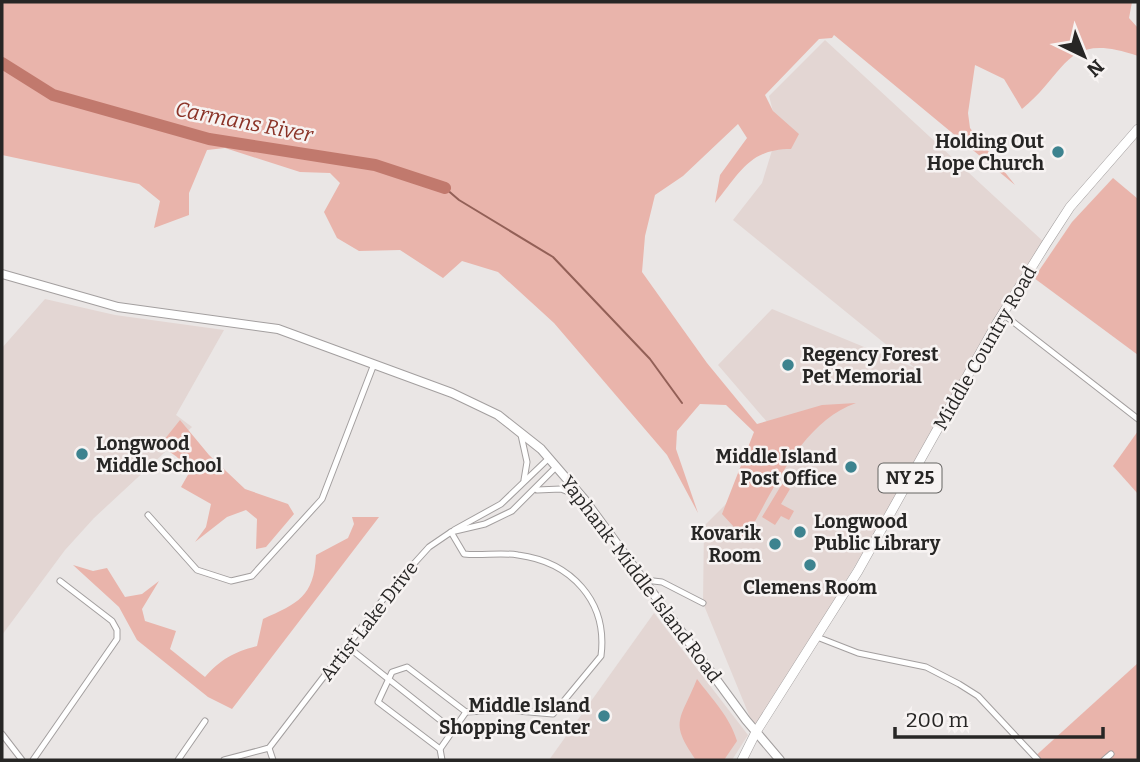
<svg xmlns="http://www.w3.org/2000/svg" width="1140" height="762" font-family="Bitter,serif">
	<rect width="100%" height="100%" fill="#eae6e5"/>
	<g fill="#e3d6d3">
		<path d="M 825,40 L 1046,244 L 756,732 L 703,603 L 704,526 L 786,444 L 718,365 L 772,309 L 915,368 L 733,220 L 762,183 L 778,131 L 769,96 Z"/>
		<path d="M 45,299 L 115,315 L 224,330 L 176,415 L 192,427 L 94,518 L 65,550 L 2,635 L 2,348 Z"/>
		<path d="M 654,613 L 748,735 L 732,760 L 549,760 Z"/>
	</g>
	<g fill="#e9b4ab">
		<path d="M 2,2 L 1132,2 L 1129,18 L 1138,28 L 1138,56 C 1064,30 1068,72 1022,109 L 1004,79 L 975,65 L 968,113 L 970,128 L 1015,185 L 834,35 L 832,38 L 819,39 L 765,95 L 773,111 L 799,134 L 791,149 C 749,149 740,173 715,203 L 720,175 L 747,138 L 738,124 L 683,176 L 655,195 L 645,236 L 642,272 L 707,363 L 757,424 L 822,405 L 856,403 C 801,422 773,492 745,539 L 722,514 L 754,432 L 726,405 L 700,404 L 677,431 L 676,449 L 698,513 L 667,455 L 554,323 L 498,272 L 462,261 L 443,278 L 400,250 L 359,251 L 337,238 L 324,212 L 340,183 L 330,173 L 300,172 L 225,148 L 207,150 L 189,193 L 189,215 L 154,228 L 160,201 L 139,184 L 2,155 Z"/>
		<path d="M 1113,178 L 1138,199 L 1138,355 L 1034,278 L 1072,222 Z"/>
		<path d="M 180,420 L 209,455 L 245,489 L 288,504 L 294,514 L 266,547 L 256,549 L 257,519 L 246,510 L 227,517 L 195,542 L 206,527 L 211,504 L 181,487 L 189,473 L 177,457 L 160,445 Z"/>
		<path d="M 1138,431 L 1138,494 L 1113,466 Z"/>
		<path d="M 782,484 L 790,489 L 781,504 L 794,511 L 789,520 L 781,516 L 775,525 L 762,517 Z"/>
		<path d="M 352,517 L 379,517 L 232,709 L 208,697 L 137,640 L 119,607 L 73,565 L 93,571 L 107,568 L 125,597 L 142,594 L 159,581 L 142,609 L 145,621 L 176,631 L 170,649 L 205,677 C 221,659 234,652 257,646 L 263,619 C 298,603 314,597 316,555 L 348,538 L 354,524 Z"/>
		<path d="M 1138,663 L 1138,760 L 1031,760 Z"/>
		<path d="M 697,679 C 712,699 730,717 737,741 L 724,760 L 696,760 C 669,721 680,721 697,679 Z"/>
	</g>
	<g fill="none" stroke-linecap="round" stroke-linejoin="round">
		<path stroke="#936057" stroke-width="2" d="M 445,188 L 459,200 L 553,257 L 650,359 L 682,403"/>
		<path stroke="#c1796d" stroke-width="12" d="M 2,63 L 53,95 L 209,139 L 375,165 L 445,188"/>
		<defs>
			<g id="street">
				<path d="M 1003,314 L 1138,419"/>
				<path d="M 521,435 L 527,462 L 524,480"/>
				<path d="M 537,490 L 561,489 L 581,497"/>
				<path d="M 148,515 L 197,570 L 231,581 L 252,576 L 322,499 L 374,364"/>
				<path d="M 454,530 L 501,504 L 549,458"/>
				<path d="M 645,580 L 662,582 L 703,603"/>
				<path d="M 817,637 L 858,653 L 926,667 L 959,684 L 978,696 L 1038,760"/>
				<path d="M 348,647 L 454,731"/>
				<path d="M 2,734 L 22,760"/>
				<path d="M 269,748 L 273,760"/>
				<path d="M 440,749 L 466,712"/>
				<path d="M 33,760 L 117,639 L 117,630 L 112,621 L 60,581"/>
				<path d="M 178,760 L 205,721"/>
				<path d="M 224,760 L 269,748 L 391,589 L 429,547 L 451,532 L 485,524 L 512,511 L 557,466"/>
				<path d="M 442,760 L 440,749 L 378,702 L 392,672 L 407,667 L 466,712 L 505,710 L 553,714 L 601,656 C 608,601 571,562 518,555 C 500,552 482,556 464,554 L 451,532"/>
				<path d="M 1104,760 L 1111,754"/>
			</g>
			<path id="secondary" d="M 2,274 L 118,307 L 278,329 L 452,393 L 498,415 L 541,449 L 584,499 L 746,720 L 780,760"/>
			<path id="primary" d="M 742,760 L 756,732 L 858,571 L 997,323 L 1046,244 L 1070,207 L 1138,129"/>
		</defs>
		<use href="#street" stroke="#a39f9f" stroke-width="7"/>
		<use href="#secondary" stroke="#a39f9f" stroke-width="10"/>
		<use href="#primary" stroke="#a39f9f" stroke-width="10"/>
		<use href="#street" stroke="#fff" stroke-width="5"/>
		<use href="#secondary" stroke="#fff" stroke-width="8"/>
		<use href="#primary" stroke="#fff" stroke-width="9"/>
	</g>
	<g fill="#3d838f" stroke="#f7f3f2" stroke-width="2.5">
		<circle cx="1058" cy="152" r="7"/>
		<circle cx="788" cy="365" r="7"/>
		<circle cx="82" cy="454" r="7"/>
		<circle cx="851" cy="467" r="7"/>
		<circle cx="800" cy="532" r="7"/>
		<circle cx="775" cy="544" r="7"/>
		<circle cx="810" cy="565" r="7"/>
		<circle cx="604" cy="716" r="7"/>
	</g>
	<g text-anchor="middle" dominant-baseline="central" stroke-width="5" stroke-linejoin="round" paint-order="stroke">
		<rect fill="#f7f3f2" stroke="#656462" stroke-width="2" x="878.5" y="463.5" width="63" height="29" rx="5"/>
		<g font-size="18" font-weight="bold" fill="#272625">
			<text x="910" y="478">NY 25</text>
		</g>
		<g font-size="19" font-weight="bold" fill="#272625" stroke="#f7f3f2" text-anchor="end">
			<text x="1044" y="141">Holding Out<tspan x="1044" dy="22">Hope Church</tspan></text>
			<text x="802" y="354" text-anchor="start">Regency Forest<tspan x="802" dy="22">Pet Memorial</tspan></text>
			<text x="96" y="443" text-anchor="start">Longwood<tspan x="96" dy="22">Middle School</tspan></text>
			<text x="837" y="456">Middle Island<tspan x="837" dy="22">Post Office</tspan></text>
			<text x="814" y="521" text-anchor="start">Longwood<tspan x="814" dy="22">Public Library</tspan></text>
			<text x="761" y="533">Kovarik<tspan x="761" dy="22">Room</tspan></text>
			<text x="810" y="587" text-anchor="middle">Clemens Room</text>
			<text x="590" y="705">Middle Island<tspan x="590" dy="22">Shopping Center</tspan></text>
		</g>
		<g font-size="19" fill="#272625" stroke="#f7f3f2">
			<text transform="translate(985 348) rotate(-60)">Middle Country Road</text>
			<text transform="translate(641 579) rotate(53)">Yaphank-Middle Island Road</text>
			<text transform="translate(369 621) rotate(-52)">Artist Lake Drive</text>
		</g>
		<g font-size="21" font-style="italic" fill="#8b3327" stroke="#f7f3f2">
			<text transform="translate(244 122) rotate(11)">Carmans River</text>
		</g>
	</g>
	<rect width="1140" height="762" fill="none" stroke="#272625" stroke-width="7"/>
	<g transform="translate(1084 56) rotate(137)" stroke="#f7f3f2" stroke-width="5" paint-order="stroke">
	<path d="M0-5L12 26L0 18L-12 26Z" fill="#272625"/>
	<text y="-10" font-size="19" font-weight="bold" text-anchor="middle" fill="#272625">N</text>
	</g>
	<path d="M895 727v10h208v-10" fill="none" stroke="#272625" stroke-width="3.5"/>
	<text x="906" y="727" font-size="21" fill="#272625" stroke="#f7f3f2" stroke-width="5" paint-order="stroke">200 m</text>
</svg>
